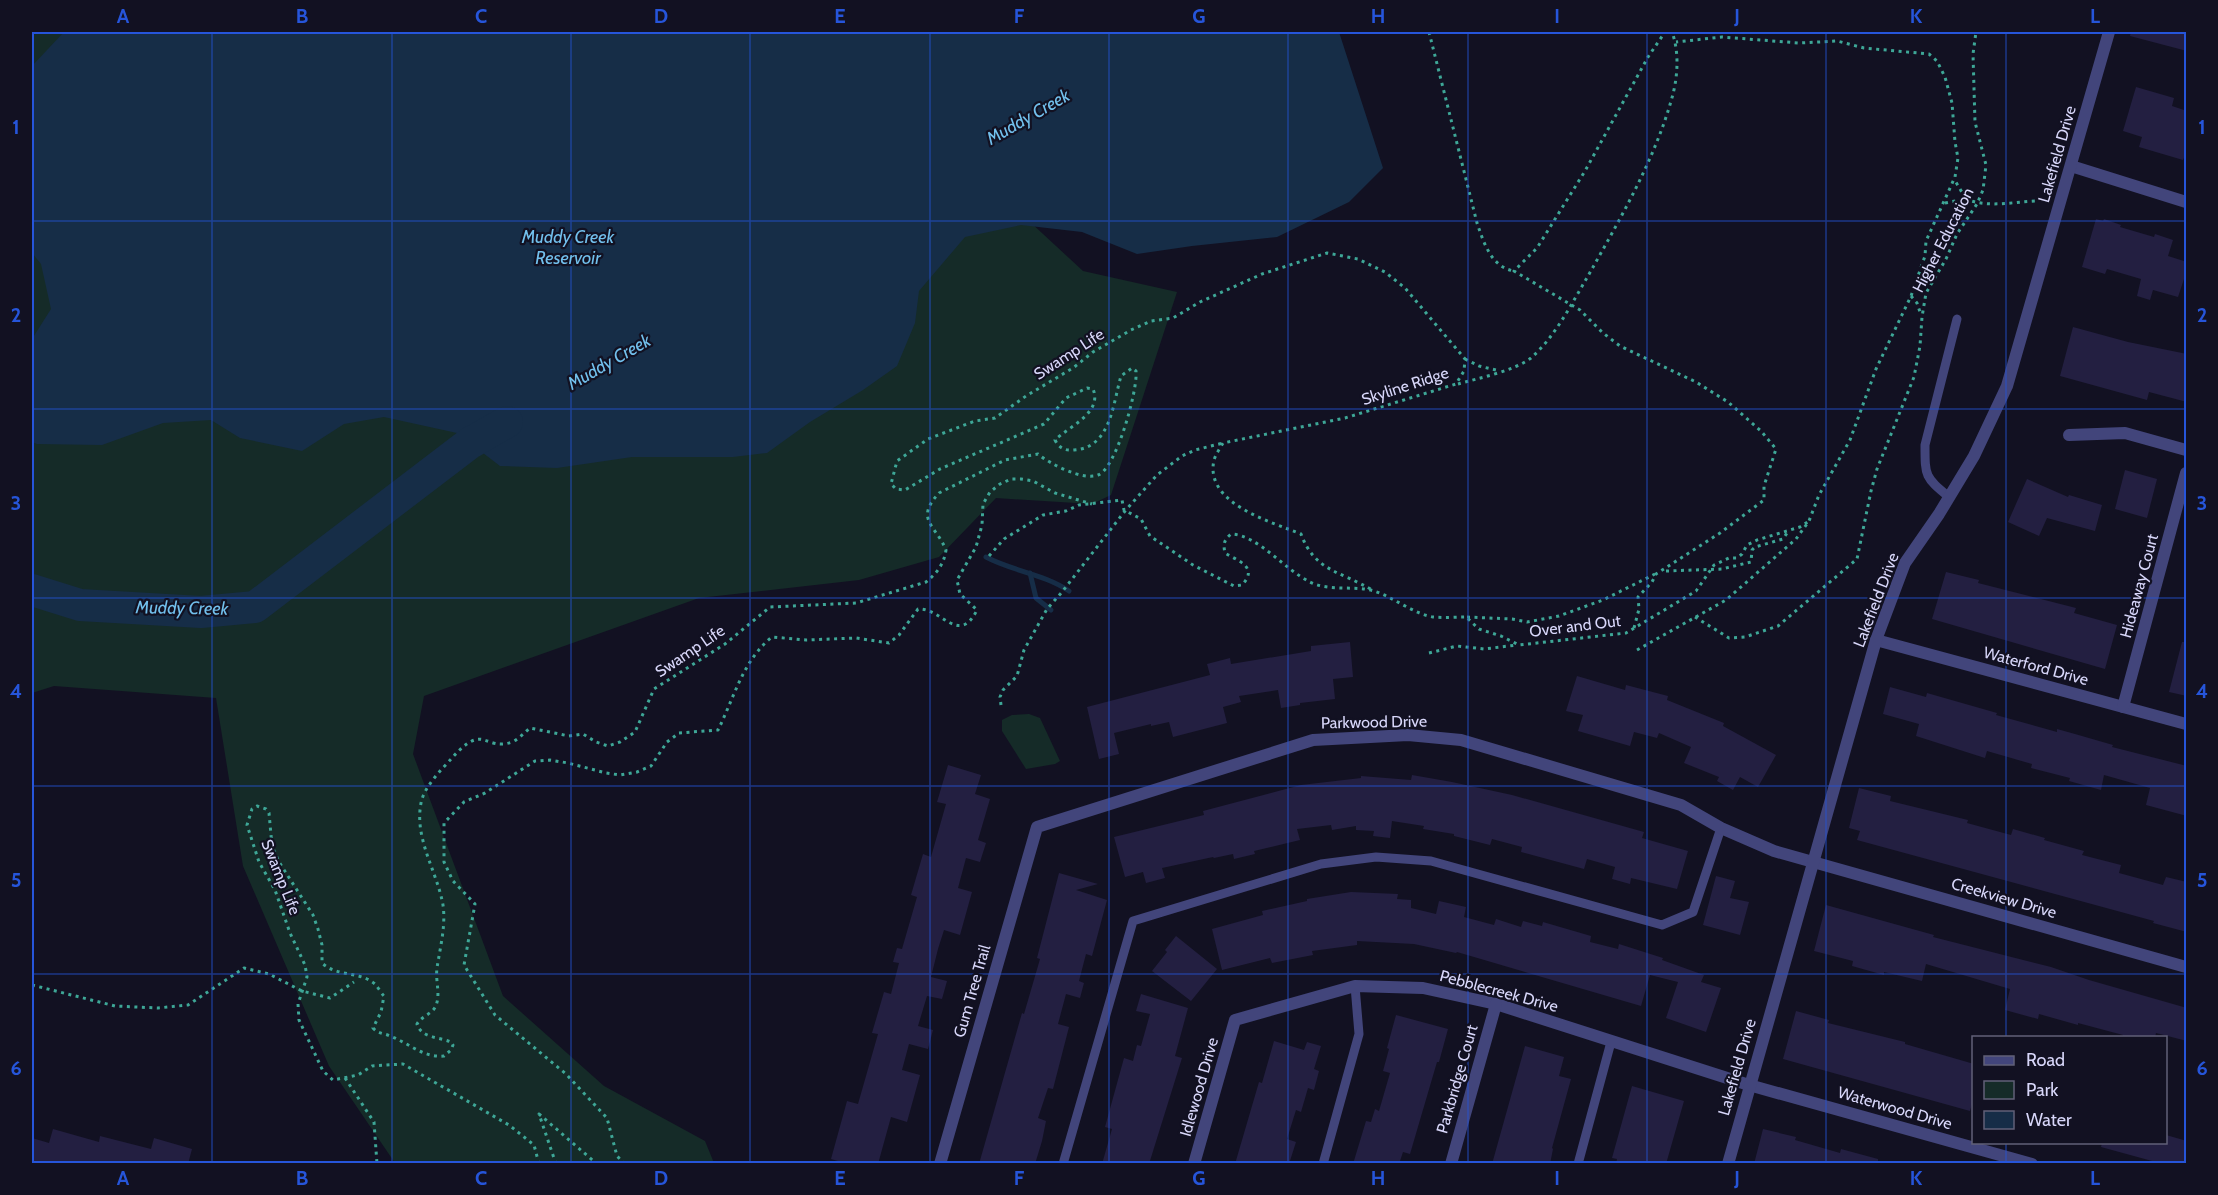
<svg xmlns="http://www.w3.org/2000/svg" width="2218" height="1195" font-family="Cabin,sans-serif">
	<rect width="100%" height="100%" fill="#121122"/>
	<g fill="#152b28">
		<path d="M 32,32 L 825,32 L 1083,271 L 1177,292 L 1111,495 L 1092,504 L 996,498 L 939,557 L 859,580 L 699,598 L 424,696 L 413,754 L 503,996 L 604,1086 L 705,1141 L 714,1163 L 395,1163 L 329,1066 L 243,866 L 216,698 L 54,686 L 32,693 Z"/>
		<path d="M 1029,714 L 1040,718 L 1060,761 L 1055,764 L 1026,769 L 1002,731 L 1002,720 L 1012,715 Z"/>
	</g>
	<path fill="#162d47" d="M 64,32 L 1339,32 L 1383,168 L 1349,202 L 1277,237 L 1192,246 L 1137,254 L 1082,232 L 1021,225 L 965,237 L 919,291 L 915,323 L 897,366 L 863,390 L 810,422 L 767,453 L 733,457 L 632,457 L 557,468 L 500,466 L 457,433 L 384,417 L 344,424 L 302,451 L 240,438 L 211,420 L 163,423 L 102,445 L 37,444 L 32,442 L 32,339 L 51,309 L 41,264 L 32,253 L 32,66 Z"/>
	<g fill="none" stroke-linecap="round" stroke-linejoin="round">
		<g stroke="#162d47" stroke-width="5">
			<path d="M 986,557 C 1012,571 1044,574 1069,591"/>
			<path d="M 1030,573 L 1036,598 L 1051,610"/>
		</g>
		<path stroke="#162d47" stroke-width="32" d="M 32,590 L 80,605 L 201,612 L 255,607 L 470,443 L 507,422"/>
	</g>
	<g fill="#231f41">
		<path d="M 2131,32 L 2187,32 L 2187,51 L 2130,36 Z"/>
		<path d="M 2136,87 L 2174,98 L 2172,106 L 2187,111 L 2187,151 L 2183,160 L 2139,147 L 2142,137 L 2123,131 Z"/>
		<path d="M 2096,219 L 2103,221 L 2104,219 L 2121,225 L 2120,227 L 2154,237 L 2155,234 L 2173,240 L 2168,256 L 2187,262 L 2187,270 L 2178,297 L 2153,290 L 2150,300 L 2137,296 L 2141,279 L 2107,269 L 2105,274 L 2082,267 Z"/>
		<path d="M 2073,327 L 2128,342 L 2187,354 L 2187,402 L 2149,392 L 2147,400 L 2060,376 Z"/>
		<path d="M 2125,470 L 2157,479 L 2147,518 L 2115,509 Z"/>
		<path d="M 2027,479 L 2068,497 L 2069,495 L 2102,505 L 2095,531 L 2047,518 L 2039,536 L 2008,522 Z"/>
		<path d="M 1946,572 L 1979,580 L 1978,583 L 2076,608 L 2074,613 L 2117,625 L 2105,669 L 1932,619 Z"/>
		<path d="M 1350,642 L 1353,677 L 1333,679 L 1335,699 L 1300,703 L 1300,705 L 1281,708 L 1278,690 L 1239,696 L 1241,702 L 1223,707 L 1227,723 L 1173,737 L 1169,722 L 1151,726 L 1151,724 L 1114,733 L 1119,754 L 1099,759 L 1087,707 L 1210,675 L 1207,664 L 1230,658 L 1231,664 L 1311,651 L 1311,646 Z"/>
		<path d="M 2182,642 L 2187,642 L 2187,696 L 2169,692 Z"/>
		<path d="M 1577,676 L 1625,690 L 1626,685 L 1668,696 L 1667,700 L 1724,723 L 1723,726 L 1776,755 L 1758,787 L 1740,777 L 1733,790 L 1717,781 L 1719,777 L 1684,763 L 1691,747 L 1659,733 L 1657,738 L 1634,732 L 1630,746 L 1578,731 L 1583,715 L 1566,711 Z"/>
		<path d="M 1890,687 L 1926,697 L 1927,693 L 1997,713 L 1996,715 L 2057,732 L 2057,729 L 2075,734 L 2113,745 L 2112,747 L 2187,766 L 2187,816 L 2146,805 L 2150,788 L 2104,775 L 2101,790 L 2069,781 L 2070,778 L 2031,768 L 2032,764 L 1987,751 L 1985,758 L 1916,736 L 1919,724 L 1883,714 Z"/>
		<path d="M 948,765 L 981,775 L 975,794 L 990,799 L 978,840 L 986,843 L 980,862 L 966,858 L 958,888 L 972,892 L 960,935 L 944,930 L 938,949 L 931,977 L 947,981 L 942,999 L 927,996 L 918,1026 L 933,1030 L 928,1049 L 909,1044 L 902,1070 L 920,1075 L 907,1122 L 891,1117 L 878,1164 L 848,1164 L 831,1159 L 847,1101 L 858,1104 L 878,1034 L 872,1033 L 884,992 L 891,994 L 899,963 L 893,962 L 897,948 L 902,949 L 917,897 L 911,895 L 923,854 L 931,857 L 946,804 L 937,802 Z"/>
		<path d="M 1412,775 L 1452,782 L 1512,795 L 1644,832 L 1642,838 L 1688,851 L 1677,889 L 1631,878 L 1630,884 L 1612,879 L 1615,867 L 1587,859 L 1584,869 L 1521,852 L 1522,847 L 1492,839 L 1490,845 L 1454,836 L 1454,834 L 1423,829 L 1424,826 L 1392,821 L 1390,838 L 1373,836 L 1374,831 L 1356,830 L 1356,826 L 1332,830 L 1331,825 L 1297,829 L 1300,840 L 1254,851 L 1255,854 L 1234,859 L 1233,854 L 1214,858 L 1213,857 L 1162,868 L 1165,878 L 1146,883 L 1143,872 L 1125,877 L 1114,837 L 1204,815 L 1203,811 L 1301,785 L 1361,778 L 1361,776 L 1411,780 Z"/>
		<path d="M 1859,788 L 1891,796 L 1890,801 L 1968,820 L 1967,823 L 2011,835 L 2013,829 L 2045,838 L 2044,840 L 2084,851 L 2082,855 L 2121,865 L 2119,873 L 2163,885 L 2166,877 L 2187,882 L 2187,932 L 2153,923 L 2154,921 L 1857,840 L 1860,831 L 1849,828 Z"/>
		<path d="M 1059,873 L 1098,884 L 1076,890 L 1107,900 L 1092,956 L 1086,954 L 1079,981 L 1084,983 L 1080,998 L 1066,994 L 1058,1024 L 1069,1027 L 1053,1089 L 1048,1088 L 1038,1118 L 1046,1121 L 1042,1141 L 1035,1164 L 979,1164 L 1022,1013 L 1024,1014 L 1040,959 L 1037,958 Z"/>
		<path d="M 1716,876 L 1735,881 L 1730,898 L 1749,902 L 1740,935 L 1703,925 Z"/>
		<path d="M 1351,892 L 1398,894 L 1397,899 L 1411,900 L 1411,908 L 1436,914 L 1439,901 L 1466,907 L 1464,917 L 1494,925 L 1496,919 L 1521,927 L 1523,921 L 1542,926 L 1543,922 L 1591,936 L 1590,942 L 1618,949 L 1619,944 L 1663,958 L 1662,960 L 1704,975 L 1701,982 L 1721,988 L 1706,1032 L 1666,1018 L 1678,982 L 1650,975 L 1641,1006 L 1457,952 L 1456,953 L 1414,944 L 1357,941 L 1357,945 L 1312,951 L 1313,955 L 1272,963 L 1270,958 L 1222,970 L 1212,929 L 1263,915 L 1262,911 L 1307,901 L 1307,899 Z"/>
		<path d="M 1826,905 L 1934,935 L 1933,937 L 2051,967 L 2089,980 L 2187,1008 L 2187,1041 L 2156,1033 L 2155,1038 L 2122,1038 L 2123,1035 L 2078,1023 L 2078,1025 L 2039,1014 L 2038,1019 L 2005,1010 L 2010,989 L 1926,964 L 1922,981 L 1884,972 L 1884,975 L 1852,966 L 1853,961 L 1814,951 Z"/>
		<path d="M 1176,936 L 1217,969 L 1191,1001 L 1152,971 L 1167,952 L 1165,950 Z"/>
		<path d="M 1141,994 L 1188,1008 L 1175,1056 L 1182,1058 L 1149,1164 L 1102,1164 L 1112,1129 L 1105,1127 L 1124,1058 L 1133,1061 L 1137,1045 L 1141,1046 L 1150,1014 L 1136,1011 Z"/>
		<path d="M 1796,1011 L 1829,1020 L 1828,1023 L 1905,1042 L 1905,1044 L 1974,1064 L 1974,1097 L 1970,1111 L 1783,1059 Z"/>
		<path d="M 1396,1015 L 1448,1029 L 1439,1062 L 1437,1062 L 1410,1154 L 1403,1152 L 1399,1164 L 1353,1164 L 1366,1121 L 1371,1122 L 1375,1109 L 1379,1111 L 1390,1073 L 1383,1071 L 1389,1049 L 1387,1048 Z"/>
		<path d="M 1274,1041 L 1304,1050 L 1307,1042 L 1321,1046 L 1314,1069 L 1319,1071 L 1314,1090 L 1308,1088 L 1301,1112 L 1296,1110 L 1287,1139 L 1296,1142 L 1289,1164 L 1235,1164 L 1259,1082 L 1262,1083 Z"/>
		<path d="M 1525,1046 L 1564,1057 L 1559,1076 L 1571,1079 L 1552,1148 L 1553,1149 L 1550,1164 L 1492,1164 Z"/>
		<path d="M 1632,1086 L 1684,1101 L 1666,1164 L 1616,1164 L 1617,1159 L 1612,1158 Z"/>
		<path d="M 53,1129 L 99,1142 L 100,1136 L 151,1149 L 154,1138 L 192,1149 L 188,1164 L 32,1164 L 32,1138 L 49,1143 Z"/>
		<path d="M 1763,1129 L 1796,1137 L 1795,1140 L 1840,1153 L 1841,1149 L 1878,1159 L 1878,1164 L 1754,1164 Z"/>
		<path d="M 2166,1135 L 2187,1141 L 2187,1164 L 2163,1164 L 2101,1147 L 2102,1143 L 2166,1143 Z"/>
	</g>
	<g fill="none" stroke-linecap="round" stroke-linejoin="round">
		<g stroke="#3ea797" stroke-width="3" stroke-dasharray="3 4.5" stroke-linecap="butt">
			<path d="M 1429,32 L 1477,223 C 1484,243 1491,267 1514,271"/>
			<path d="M 1965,199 C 1989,208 2011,202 2036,201"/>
			<path d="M 1945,203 L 1966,199 L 1954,179"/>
			<path d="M 1911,296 L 1917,303 L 1921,315"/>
			<path d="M 1465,359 L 1479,366 L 1500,371"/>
			<path d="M 1458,384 C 1479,378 1514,371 1531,358 C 1555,337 1572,303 1588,276 C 1620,219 1656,158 1673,94 C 1678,74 1679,51 1672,32"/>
			<path d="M 989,556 L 1004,539 L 1043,515 L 1066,511 L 1079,505 L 1122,500 L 1124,510 L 1141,519 L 1150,536 L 1193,565 L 1234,586 L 1242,585 C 1259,567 1238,561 1225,553 C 1223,544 1224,540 1231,534 C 1258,535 1285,570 1310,582 C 1330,592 1354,585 1374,591 C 1393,597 1414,614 1433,617 C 1444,618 1456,617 1466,617 L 1479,629 L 1501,636 L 1519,645 L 1626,633 L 1696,591 L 1714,565 L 1729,558 L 1737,558 L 1742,554 L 1747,545 L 1757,540 L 1800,527 L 1809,521"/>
			<path d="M 1666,571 L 1722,569 L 1751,562 L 1752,550 L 1755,547 L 1783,539 L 1789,530"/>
			<path d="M 1467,617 L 1512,619 L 1527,622 L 1559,616 L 1603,600 L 1655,574"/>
			<path d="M 1695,617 L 1729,638 L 1745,637 L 1778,626 L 1857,559 L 1871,491 L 1877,469 L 1914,377 L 1920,346 L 1922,317 L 1926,293 L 1946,259 L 1957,234 L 1977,204 L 1983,190 L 1986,165 L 1975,122 L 1973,54 L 1976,32"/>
			<path d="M 1634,628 L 1639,609 L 1638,597 L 1652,582 L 1656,574 L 1720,533 L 1764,500 L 1764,486 L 1776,449 L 1761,431 L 1728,402 L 1696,382 L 1620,346 L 1603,333 L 1580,310 L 1514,271 L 1537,248 L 1585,171 L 1648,57 L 1665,32"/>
			<path d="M 1637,650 L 1726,600 L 1796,539 L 1809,521 L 1819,495 L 1850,440 L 1876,369 L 1911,296 L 1925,256 L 1926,241 L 1955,177 L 1958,158 L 1955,142 L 1952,103 L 1945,77 L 1937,61 L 1929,54 L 1864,48 L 1837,41 L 1799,43 L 1722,37 L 1676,42"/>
			<path d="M 1429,653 L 1457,646 L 1484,649 L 1517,645"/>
			<path d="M 1001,705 L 1000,697 L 1003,690 L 1017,676 L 1024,650 L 1047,609 L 1062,592 L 1125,511 L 1157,475 L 1182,456 L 1195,450 L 1223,443"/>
			<path d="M 32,985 L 115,1006 L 158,1008 L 188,1005 L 244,968 L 269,974 L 302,991 L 330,998 L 354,982"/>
			<path d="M 345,1078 L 374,1122 L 377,1164"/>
			<path d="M 539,1164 L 534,1145 L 509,1125 L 403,1064 L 372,1066 L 358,1075 L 333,1080 L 323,1071 L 299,1020 L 298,1004 L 307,977 L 305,965 L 290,933 L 275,890 L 259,862 L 247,825 L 252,809 L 257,806 L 266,809 L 269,813 L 272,846 L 279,862 L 313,915 L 318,929 L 322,945 L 322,963 C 337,977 360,971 375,984 C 378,987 381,993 384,996 L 381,1012 L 373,1028 C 378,1034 384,1033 390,1036 C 409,1043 423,1058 444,1056 L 451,1050 L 453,1045 L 451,1042 C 439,1037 421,1038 417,1024 C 421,1017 429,1015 434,1009 C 442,997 435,982 437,968 C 440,948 446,926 443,905 C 437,871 414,839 421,803 C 424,787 441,770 452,758 C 485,721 484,752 512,742 C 519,739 524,733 530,728 L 569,736 L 583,734 L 596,742 L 608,746 L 620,742 L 635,732 L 654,689 L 725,644 L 770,607 L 856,603 L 926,582 C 937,573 944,564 946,550 C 936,525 914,520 939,493 L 1005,460 L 1038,454 C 1050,464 1083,481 1098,475 C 1116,469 1138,390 1136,371 L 1132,368 L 1121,376 C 1113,403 1111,448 1074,450 C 1065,451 1059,448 1055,440 C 1068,427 1103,413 1093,389 L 1087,388 L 1066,398 L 1044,424 L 940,469 L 905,490 L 896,489 L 891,484 L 897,461 L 928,439 L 975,421 L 995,418 L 1026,396 L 1073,368 L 1093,352 L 1131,330 L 1151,321 L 1173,318 L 1200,302 L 1262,274 L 1327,253 L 1358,259 L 1385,272 L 1405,288 L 1465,359 L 1464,371 L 1456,384 L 1345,418 L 1223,443 C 1220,448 1216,454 1214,460 C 1204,504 1272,522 1301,534 C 1315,572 1341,571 1372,590"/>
			<path d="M 556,1164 L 539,1114 L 597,1164"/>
			<path d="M 625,1164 L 617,1156 L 607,1118 L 566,1074 L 495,1015 L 464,965 L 475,904 L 453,881 L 444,862 L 444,823 L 464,802 L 485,793 L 535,761 L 550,760 L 568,763 L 606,773 L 620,775 L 637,772 L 651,766 L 667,742 L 679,733 L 718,730 C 734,698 743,660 772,637 L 806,640 L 856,638 L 889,643 L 899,635 L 918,609 C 942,608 959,646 977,610 L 960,594 L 957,580 L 976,547 L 982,525 L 983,504 L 990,492 L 1000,484 L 1011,479 L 1021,479 L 1033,481 L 1055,493 L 1092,504"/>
		</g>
		<g stroke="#42457b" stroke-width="9">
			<path d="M 1949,497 C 1925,477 1925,477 1925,445 L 1957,319"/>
			<path d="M 1063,1164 L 1133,921 L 1321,864 L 1376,857 L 1431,861 L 1662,925 L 1693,912 L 1721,828"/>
			<path d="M 1323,1164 L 1359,1034 L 1355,986"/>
			<path d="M 1578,1164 L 1611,1042"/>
		</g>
		<g stroke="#42457b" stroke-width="12">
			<path d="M 2071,166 L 2186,202"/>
			<path d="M 2069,435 L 2125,433 L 2186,450"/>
			<path d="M 1876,640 L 2186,724"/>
			<path d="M 2123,707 L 2186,473"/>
			<path d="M 940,1164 L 1037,827 L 1313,740 L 1408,735 L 1461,740 L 1681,805 L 1721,828 L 1774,851 L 2186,967"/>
			<path d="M 1194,1164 L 1235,1020 L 1355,986 L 1423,988 L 1496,1004 L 1749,1085 L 2032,1164"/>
			<path d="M 1451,1164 L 1496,1004"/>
		</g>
		<path stroke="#42457b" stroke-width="12" d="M 1728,1164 L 1876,640 L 1905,563 L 1939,514 L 1974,456 L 2007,386 L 2109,32"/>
	</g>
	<path fill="none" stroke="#2655da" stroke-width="1.5" stroke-opacity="0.55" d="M 212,32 L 212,1164M 392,32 L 392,1164M 571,32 L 571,1164M 750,32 L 750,1164M 930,32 L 930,1164M 1109,32 L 1109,1164M 1288,32 L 1288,1164M 1468,32 L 1468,1164M 1647,32 L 1647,1164M 1826,32 L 1826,1164M 2006,32 L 2006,1038M 32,221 L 2186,221M 32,409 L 2186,409M 32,598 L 2186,598M 32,786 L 2186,786M 32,974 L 2186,974M 2006,1142 L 2006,1164"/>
	<g text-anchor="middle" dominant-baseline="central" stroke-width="4.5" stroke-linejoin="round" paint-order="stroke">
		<g font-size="16" fill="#d8d7fa" stroke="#121122">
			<text transform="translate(2057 154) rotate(-74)">Lakefield Drive</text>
			<text transform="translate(1943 240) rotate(-63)">Higher Education</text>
			<text transform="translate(1069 354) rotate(-33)">Swamp Life</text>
			<text transform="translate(1405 386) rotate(-18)">Skyline Ridge</text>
			<text transform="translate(2139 586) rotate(-75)">Hideaway Court</text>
			<text transform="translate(1876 600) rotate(-69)">Lakefield Drive</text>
			<text transform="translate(1575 626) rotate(-7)">Over and Out</text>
			<text transform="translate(690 651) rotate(-34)">Swamp Life</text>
			<text transform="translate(2036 666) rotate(15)">Waterford Drive</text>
			<text transform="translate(1374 722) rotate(-1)">Parkwood Drive</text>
			<text transform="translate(281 877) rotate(68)">Swamp Life</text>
			<text transform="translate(2004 898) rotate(16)">Creekview Drive</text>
			<text transform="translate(972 991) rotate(-74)">Gum Tree Trail</text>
			<text transform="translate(1499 991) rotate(15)">Pebblecreek Drive</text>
			<text transform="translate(1737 1067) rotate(-74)">Lakefield Drive</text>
			<text transform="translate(1457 1079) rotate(-74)">Parkbridge Court</text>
			<text transform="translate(1199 1087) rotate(-74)">Idlewood Drive</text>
			<text transform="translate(1895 1108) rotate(16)">Waterwood Drive</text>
		</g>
		<g font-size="18" font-style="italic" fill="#72c0ed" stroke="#121122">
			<text transform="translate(1028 117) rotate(-30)">Muddy Creek</text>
			<text x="568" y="237">Muddy Creek<tspan x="568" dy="21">Reservoir</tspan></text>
			<text transform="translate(609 362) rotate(-30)">Muddy Creek</text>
			<text transform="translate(182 608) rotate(1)">Muddy Creek</text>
		</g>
	</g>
	<rect width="2218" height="1195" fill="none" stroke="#121122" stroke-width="66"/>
	<rect x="1972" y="1036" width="195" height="108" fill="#121122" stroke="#616078" stroke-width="1.5"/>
	<rect x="1984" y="1056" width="30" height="9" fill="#42457b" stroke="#616078" stroke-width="1.5"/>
	<text x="2026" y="1066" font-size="18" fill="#d8d7fa">Road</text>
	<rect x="1984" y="1081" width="30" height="18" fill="#152b28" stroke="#616078" stroke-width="1.5"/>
	<text x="2026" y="1096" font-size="18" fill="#d8d7fa">Park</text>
	<rect x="1984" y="1111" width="30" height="18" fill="#162d47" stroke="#616078" stroke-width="1.5"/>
	<text x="2026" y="1126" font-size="18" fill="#d8d7fa">Water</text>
	<rect x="33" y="33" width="2152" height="1129" fill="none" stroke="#2655da" stroke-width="2"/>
	<g font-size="20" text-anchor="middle" font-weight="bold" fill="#2655da">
		<text x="123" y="23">A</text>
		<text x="302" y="23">B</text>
		<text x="481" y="23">C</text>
		<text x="661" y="23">D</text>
		<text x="840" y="23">E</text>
		<text x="1019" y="23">F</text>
		<text x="1199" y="23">G</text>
		<text x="1378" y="23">H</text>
		<text x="1557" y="23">I</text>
		<text x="1737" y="23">J</text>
		<text x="1916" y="23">K</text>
		<text x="2095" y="23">L</text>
		<text x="16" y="134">1</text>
		<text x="2202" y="134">1</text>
		<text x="16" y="322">2</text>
		<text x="2202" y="322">2</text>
		<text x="16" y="510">3</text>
		<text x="2202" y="510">3</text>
		<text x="16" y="698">4</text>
		<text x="2202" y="698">4</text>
		<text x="16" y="887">5</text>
		<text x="2202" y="887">5</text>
		<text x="16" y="1075">6</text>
		<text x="2202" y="1075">6</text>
		<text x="123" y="1185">A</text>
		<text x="302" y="1185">B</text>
		<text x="481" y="1185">C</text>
		<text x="661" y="1185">D</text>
		<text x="840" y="1185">E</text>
		<text x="1019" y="1185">F</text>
		<text x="1199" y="1185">G</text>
		<text x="1378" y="1185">H</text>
		<text x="1557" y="1185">I</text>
		<text x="1737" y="1185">J</text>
		<text x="1916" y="1185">K</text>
		<text x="2095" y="1185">L</text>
	</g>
</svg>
